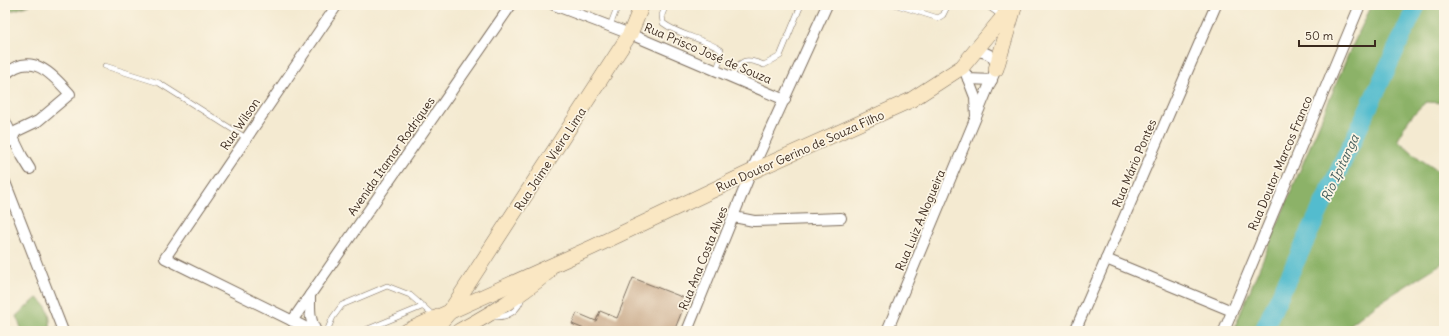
<svg xmlns="http://www.w3.org/2000/svg" width="1449" height="336" font-family="Delius,sans-serif">
	<rect width="100%" height="100%" fill="#fcf5e5"/>
	<filter id="ink" filterUnits="userSpaceOnUse"><feTurbulence type="fractalNoise" baseFrequency=".025" numOctaves="2"/><feDisplacementMap in="SourceGraphic" scale="8" xChannelSelector="R" yChannelSelector="G"/><feConvolveMatrix kernelMatrix="1 2 1 2 8 2 1 2 1" color-interpolation-filters="sRGB"/></filter>
	<filter id="wash" filterUnits="userSpaceOnUse"><feTurbulence type="fractalNoise" baseFrequency=".012" numOctaves="4" result="noise"/><feDisplacementMap in="SourceGraphic" scale="16" xChannelSelector="R" yChannelSelector="G"/><feGaussianBlur stdDeviation="0.9" result="paint"/><feColorMatrix in="noise" values="0 0 0 0 0 0 0 0 0 0 0 0 0 0 0 0 0 1.4 0 .05"/><feComposite in="paint" operator="in"/></filter>
	<g filter="url(#wash)">
		<rect width="100%" height="100%" fill="#f4ead1"/>
		<g fill="#8cb267" stroke="#646e42">
			<path d="M 5,5 L 30,5 L 14,10 L 5,11 Z"/>
			<path d="M 1372,5 L 1444,5 L 1444,103 L 1426,102 C 1413,113 1404,124 1398,140 L 1420,159 L 1444,175 L 1444,262 L 1377,304 L 1342,331 L 1233,331 L 1348,55 Z"/>
			<path d="M 37,298 C 49,305 51,317 50,331 L 24,331 L 22,330 L 16,316 Z"/>
		</g>
		<g fill="none" stroke-linecap="round" stroke-linejoin="round">
			<path stroke="#52bcce" stroke-width="18" d="M 1263,331 L 1417,5"/>
		</g>
		<g id="blocks">
			<path fill="#c5a382" d="M 633,278 L 687,299 L 674,331 L 589,331 L 572,324 L 577,313 L 596,321 L 600,311 L 617,318 Z"/>
		</g>
	</g>
	<g filter="url(#ink)">
		<use href="#blocks" fill-opacity="0" stroke="#7c6d5d" stroke-width="1"/>
		<g fill="none" stroke-linecap="round" stroke-linejoin="round">
			<defs>
				<g id="service">
					<path d="M 666,5 L 662,15 L 663,23 C 680,36 703,38 721,50 L 721,58 L 716,71"/>
					<path d="M 897,5 L 938,18 L 943,15 L 948,5"/>
					<path d="M 975,5 L 989,7 L 1003,17"/>
					<path d="M 610,26 L 618,5"/>
					<path d="M 105,66 L 159,83 L 246,138"/>
					<path d="M 731,77 C 741,59 745,57 764,65 L 780,56 L 801,5"/>
					<path d="M 493,317 C 507,318 519,311 522,297"/>
					<path d="M 327,331 L 333,317 L 342,305 L 387,286 L 410,295 L 435,317"/>
					<path d="M 363,331 L 424,306"/>
				</g>
				<g id="minor">
					<path d="M 554,5 L 630,34 L 785,100"/>
					<path d="M 966,74 L 968,79 L 992,80"/>
					<path d="M 5,75 C 31,50 52,74 70,94 L 38,121 L 17,131 L 5,146"/>
					<path d="M 968,79 L 975,97 L 976,116"/>
					<path d="M 5,121 L 22,156 L 30,169"/>
					<path d="M 5,182 L 63,331"/>
					<path d="M 734,217 L 754,221 L 841,218"/>
					<path d="M 1106,259 L 1232,311"/>
					<path d="M 310,295 C 310,309 309,319 316,331"/>
					<path d="M 292,321 L 511,5"/>
					<path d="M 313,331 L 165,258 L 337,5"/>
					<path d="M 687,331 L 751,172 L 827,5"/>
					<path d="M 887,331 L 996,69 C 996,56 988,52 976,51"/>
					<path d="M 1075,331 L 1216,5"/>
					<path d="M 1224,331 L 1360,5"/>
				</g>
				<g id="secondary">
					<path d="M 996,69 L 1014,8"/>
					<path d="M 407,331 L 593,247 L 751,172 L 911,100 L 962,67 L 1013,5"/>
					<path d="M 433,331 L 451,310 L 630,34 L 642,5"/>
					<path d="M 459,331 C 491,314 520,296 548,272"/>
				</g>
			</defs>
			<use href="#service" stroke="#7c6d5d" stroke-width="6"/>
			<use href="#minor" stroke="#7c6d5d" stroke-width="12"/>
			<use href="#secondary" stroke="#7c6d5d" stroke-width="16"/>
			<use href="#service" stroke="#fff" stroke-width="5"/>
			<use href="#minor" stroke="#fff" stroke-width="10"/>
			<use href="#secondary" stroke="#fae7c3" stroke-width="15"/>
		</g>
	</g>
	<g text-anchor="middle" dominant-baseline="central" stroke-width="3.5" stroke-linejoin="round" paint-order="stroke">
		<g font-size="12" fill="#3b2a1e" stroke="#fcf5e5">
			<text transform="translate(708 53) rotate(23)">Rua Prisco José de Souza</text>
			<text transform="translate(240 124) rotate(-56)">Rua Wilson</text>
			<text transform="translate(800 151) rotate(-24)">Rua Doutor Gerino de Souza Filho</text>
			<text transform="translate(391 156) rotate(-55)">Avenida Itamar Rodriques</text>
			<text transform="translate(550 159) rotate(-57)">Rua Jaime Vieira Lima</text>
			<text transform="translate(1134 163) rotate(-67)">Rua Mário Pontes</text>
			<text transform="translate(1280 163) rotate(-67)">Rua Doutor Marcos Franco</text>
			<text transform="translate(920 220) rotate(-67)">Rua Luiz A.Nogueira</text>
			<text transform="translate(703 258) rotate(-68)">Rua Ana Costa Alves</text>
		</g>
		<g font-size="13" font-style="italic" fill="#435d5c" stroke="#fcf5e5">
			<text transform="translate(1340 168) rotate(-65)">Rio Ipitanga</text>
		</g>
	</g>
	<rect width="1449" height="336" fill="none" stroke="#fcf5e5" stroke-width="20"/>
	<path d="M1299 40v6h76v-6" fill="none" stroke="#3b2a1e" stroke-width="2"/>
	<text x="1305" y="40" font-size="12" fill="#3b2a1e" stroke="#fcf5e5" stroke-width="3" paint-order="stroke">50 m</text>
</svg>
